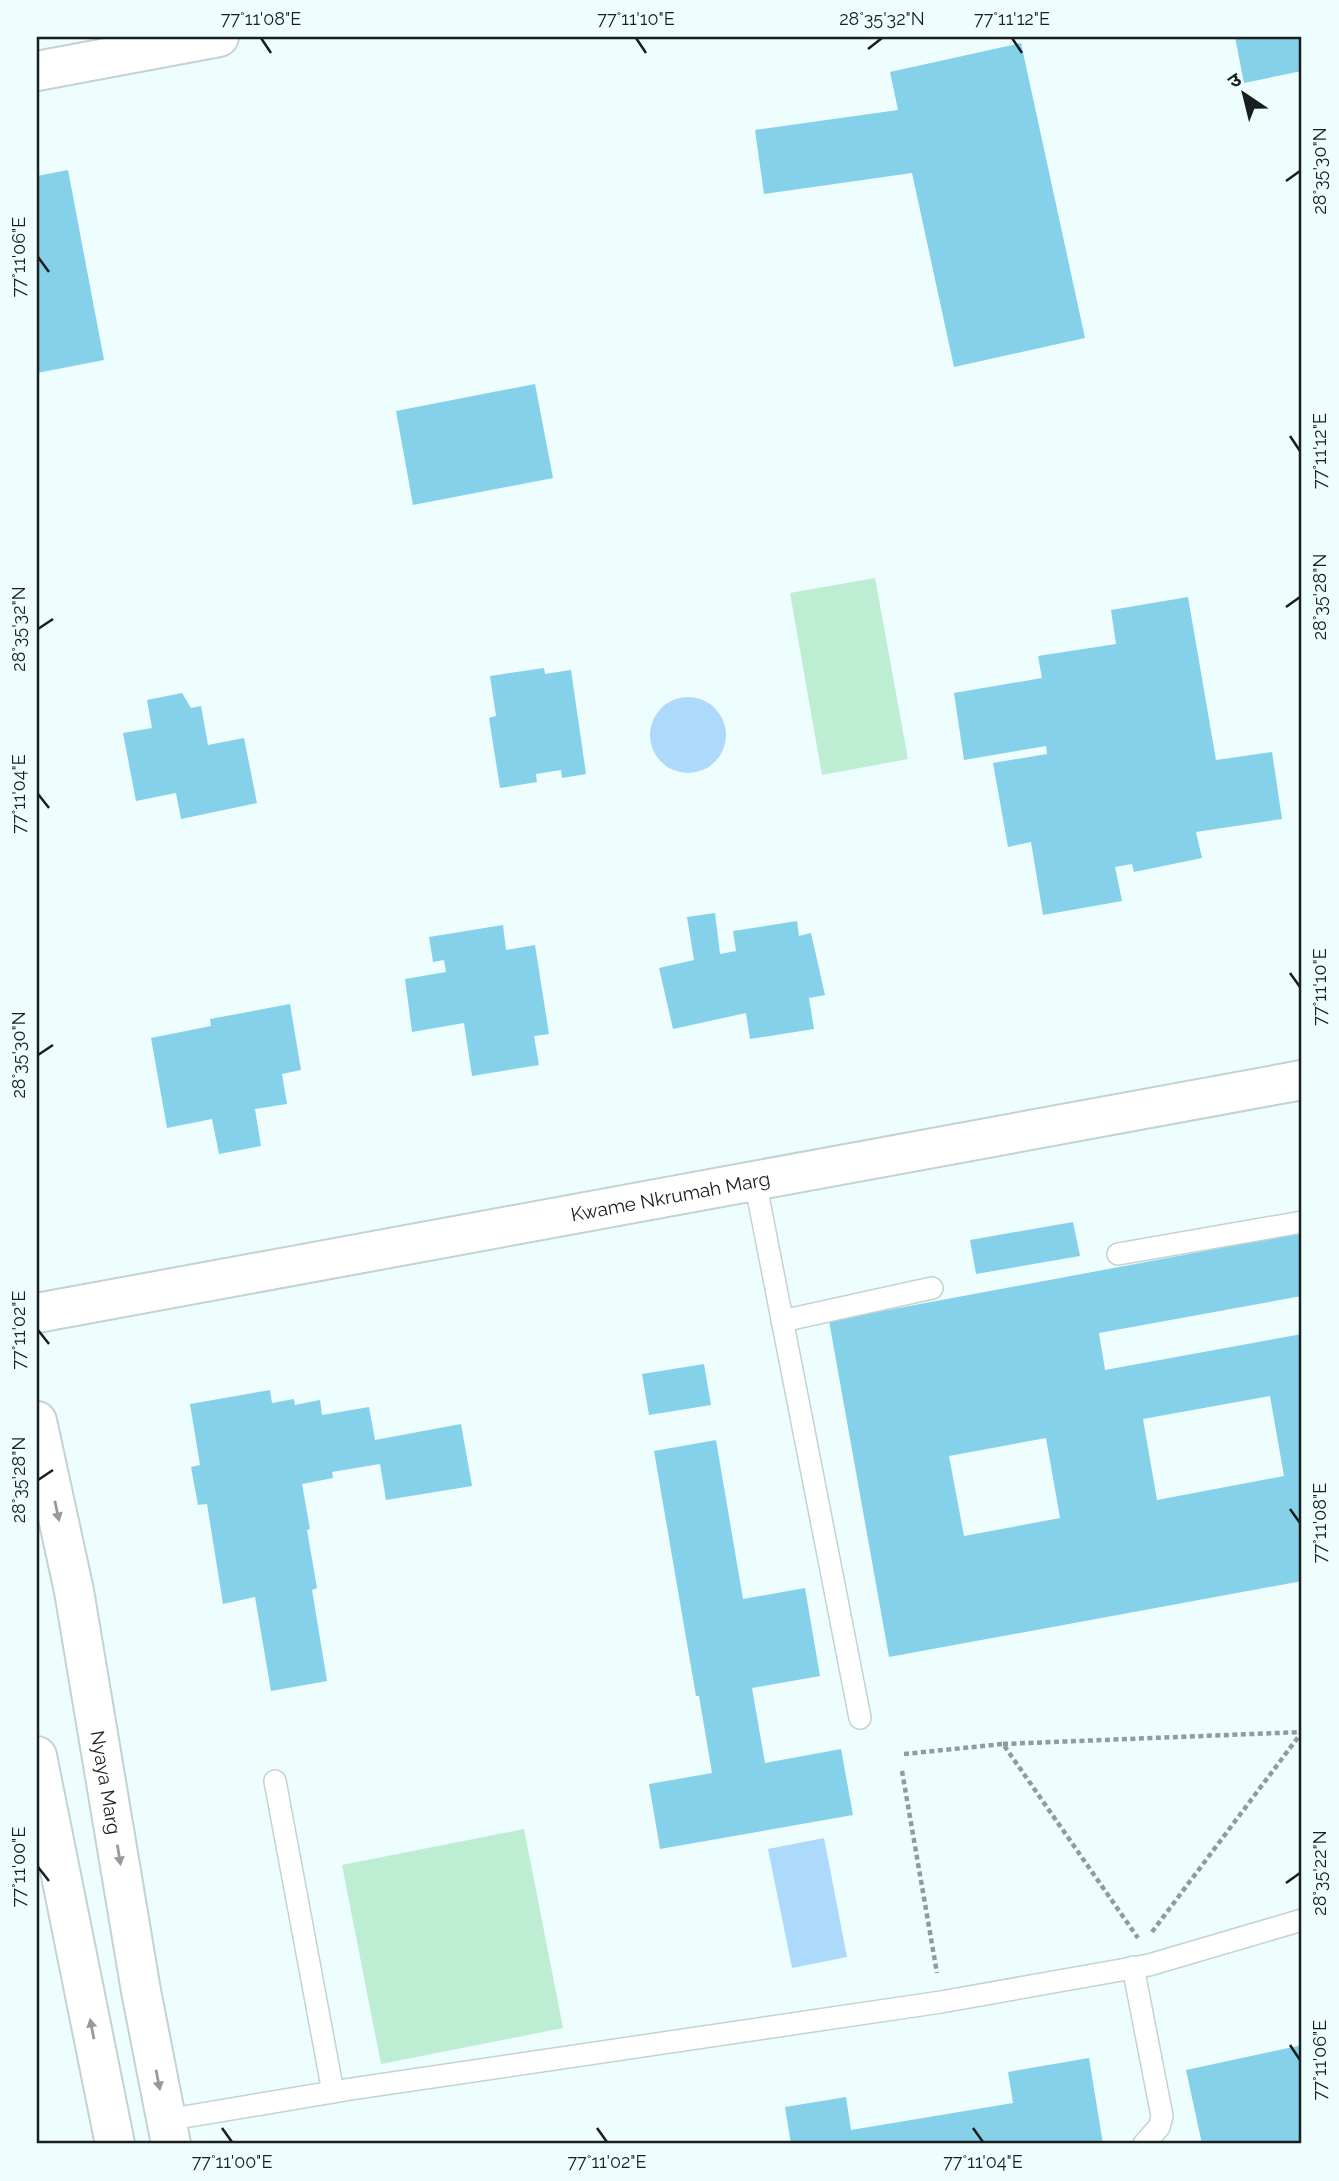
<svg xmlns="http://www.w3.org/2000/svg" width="1339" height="2181" font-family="Raleway,'Noto Sans Devanagari',sans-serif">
	<rect width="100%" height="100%" fill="#eefdfe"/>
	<g fill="#bdedd2">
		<path d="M 875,578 L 908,759 L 822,775 L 790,593 Z"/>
		<path d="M 524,1829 L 563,2028 L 381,2064 L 342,1865 Z"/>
	</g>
	<g fill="#add9fb">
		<circle cx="688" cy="735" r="38"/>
		<path d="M 824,1838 L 847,1957 L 792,1968 L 768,1849 Z"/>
	</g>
	<g fill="#85d1ea" fill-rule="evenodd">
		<path d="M 1235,37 L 1302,37 L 1302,71 L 1244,83 Z"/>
		<path d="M 1021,43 L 1085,338 L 954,367 L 912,173 L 764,194 L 755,130 L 898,110 L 890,72 Z"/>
		<path d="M 68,170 L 104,360 L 37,373 L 37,176 Z"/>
		<path d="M 535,384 L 553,478 L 413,505 L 396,411 Z"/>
		<path d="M 1188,597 L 1216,760 L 1272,752 L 1282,819 L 1196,832 L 1202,858 L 1134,872 L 1132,864 L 1115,867 L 1122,901 L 1043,915 L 1031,842 L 1008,847 L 993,763 L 1047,754 L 1046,746 L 964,760 L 954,693 L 1042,678 L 1038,656 L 1116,644 L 1111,610 Z"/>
		<path d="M 544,668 L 545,674 L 571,670 L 586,774 L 562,778 L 561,770 L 536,774 L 537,782 L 500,788 L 489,718 L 496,716 L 490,676 Z"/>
		<path d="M 182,693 L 191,708 L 201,706 L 208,745 L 244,738 L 257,803 L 181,819 L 176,793 L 136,801 L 123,733 L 152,728 L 147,700 Z"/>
		<path d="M 715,913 L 720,954 L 736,951 L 733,931 L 797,921 L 799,936 L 811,933 L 825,995 L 809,998 L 814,1029 L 750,1039 L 746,1013 L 673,1029 L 659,968 L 694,960 L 687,917 Z"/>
		<path d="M 503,925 L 506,950 L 535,945 L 549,1034 L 534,1036 L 539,1065 L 472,1076 L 464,1023 L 412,1032 L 405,979 L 446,972 L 444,960 L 433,962 L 429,937 Z"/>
		<path d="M 290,1004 L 301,1070 L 282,1074 L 287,1104 L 255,1109 L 261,1146 L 219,1154 L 212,1119 L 167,1128 L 151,1038 L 211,1026 L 210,1019 Z"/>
		<path d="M 1073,1222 L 1080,1256 L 976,1274 L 970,1240 Z"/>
		<path d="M 1302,1233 L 1302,1296 L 1099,1333 L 1105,1370 L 1302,1334 L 1302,1581 L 889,1657 L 829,1321 ZM 1270,1396 L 1284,1476 L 1157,1500 L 1143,1419 ZM 1046,1438 L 1060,1518 L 964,1536 L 949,1456 Z"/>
		<path d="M 704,1364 L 711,1405 L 649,1415 L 642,1374 Z"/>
		<path d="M 270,1390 L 272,1403 L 294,1399 L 295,1405 L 320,1400 L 322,1415 L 369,1407 L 375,1440 L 461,1424 L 472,1486 L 386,1500 L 380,1464 L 332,1472 L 333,1478 L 302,1484 L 310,1529 L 307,1530 L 317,1588 L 312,1590 L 327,1681 L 271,1691 L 255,1597 L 223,1604 L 207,1504 L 198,1505 L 191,1467 L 200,1465 L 190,1404 Z"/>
		<path d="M 716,1440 L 743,1599 L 805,1588 L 820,1676 L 752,1688 L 765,1763 L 841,1749 L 853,1815 L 660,1849 L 649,1784 L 712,1773 L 699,1696 L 696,1696 L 654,1451 Z"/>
		<path d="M 1302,2045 L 1302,2144 L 1202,2144 L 1186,2070 Z"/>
		<path d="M 1089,2058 L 1103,2144 L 791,2144 L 785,2107 L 846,2097 L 851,2130 L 1013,2103 L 1008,2072 Z"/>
	</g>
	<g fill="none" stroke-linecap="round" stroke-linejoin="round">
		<defs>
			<g id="lane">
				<path d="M 755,1181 L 860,1718"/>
				<path d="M 1118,1254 L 1302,1222"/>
				<path d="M 782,1321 L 932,1288"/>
				<path d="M 275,1781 L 333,2092"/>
				<path d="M 1133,1967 L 1162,2116 L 1159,2127 L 1144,2144"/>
				<path d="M 166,2120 L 351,2089 L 941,2002 L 1149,1965 L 1302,1920"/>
			</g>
			<g id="street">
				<path d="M 37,71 L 219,37"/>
				<path id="s1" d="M 37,1313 L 1302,1080"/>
			</g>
			<g id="secondary">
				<path id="s2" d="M 37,1421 L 74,1591 L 141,1991 L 171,2144"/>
				<path d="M 37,1756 L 115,2144"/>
			</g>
		</defs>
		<use href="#lane" stroke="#c3d2d2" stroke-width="24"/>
		<use href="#street" stroke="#c3d2d2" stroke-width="42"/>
		<use href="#secondary" stroke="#c3d2d2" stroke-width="42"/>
		<g stroke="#909b9c" stroke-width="4.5" stroke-dasharray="5 3.5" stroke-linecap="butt">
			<path d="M 1003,1744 L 1302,1732"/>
			<path d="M 904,1754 L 1003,1744 L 1138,1938"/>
			<path d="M 902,1771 L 937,1973"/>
			<path d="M 1152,1932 L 1302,1732"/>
		</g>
		<use href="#lane" stroke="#fff" stroke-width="21"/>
		<use href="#street" stroke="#fff" stroke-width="38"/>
		<use href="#secondary" stroke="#fff" stroke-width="38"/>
	</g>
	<defs><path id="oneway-solid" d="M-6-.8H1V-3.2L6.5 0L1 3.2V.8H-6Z" transform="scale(1.75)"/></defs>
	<g fill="#989a9a">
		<use href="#oneway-solid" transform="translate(57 1511) rotate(78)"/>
		<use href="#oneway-solid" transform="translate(119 1855) rotate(81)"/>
		<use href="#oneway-solid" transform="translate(92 2029) rotate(-101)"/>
		<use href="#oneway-solid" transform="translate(158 2080) rotate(79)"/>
	</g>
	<path fill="none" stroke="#191e1f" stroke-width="2.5" d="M 261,38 L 271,53M 636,38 L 646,53M 1012,38 L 1022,53M 868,49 L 882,38M 1286,181 L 1300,171M 38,257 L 49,272M 1290,436 L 1300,451M 1286,607 L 1300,597M 38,629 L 53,619M 38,794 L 49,808M 1290,973 L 1300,987M 38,1055 L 53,1045M 38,1330 L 49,1344M 38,1480 L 53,1470M 1290,1509 L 1300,1523M 38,1867 L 49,1881M 1286,1883 L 1300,1873M 1290,2045 L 1300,2060M 222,2128 L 232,2142M 597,2128 L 607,2142M 973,2128 L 983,2142"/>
	<g text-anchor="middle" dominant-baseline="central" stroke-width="7" stroke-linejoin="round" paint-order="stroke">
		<g font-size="19" fill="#191e1f" stroke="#eefdfe">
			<text stroke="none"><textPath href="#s1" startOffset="644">Kwame Nkrumah Marg</textPath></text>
			<text stroke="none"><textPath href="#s2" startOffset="368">Nyaya Marg</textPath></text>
		</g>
	</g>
	<rect width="1339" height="2181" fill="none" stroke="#eefdfe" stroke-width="77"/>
	<g transform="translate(1244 94) rotate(325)" stroke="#eefdfe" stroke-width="5" paint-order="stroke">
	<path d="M0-5L12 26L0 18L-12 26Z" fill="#191e1f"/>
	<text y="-10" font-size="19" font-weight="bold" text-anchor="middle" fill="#191e1f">उ</text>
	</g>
	<rect x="38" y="38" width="1262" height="2104" fill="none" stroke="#191e1f" stroke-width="2.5"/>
	<g font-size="18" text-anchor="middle" fill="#191e1f">
		<text x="261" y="25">77°11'08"E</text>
		<text x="636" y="25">77°11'10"E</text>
		<text x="882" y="25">28°35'32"N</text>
		<text x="1012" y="25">77°11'12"E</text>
		<text transform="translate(1320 171) rotate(-90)" y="6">28°35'30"N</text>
		<text transform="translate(19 257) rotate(-90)" y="6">77°11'06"E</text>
		<text transform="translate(1320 451) rotate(-90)" y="6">77°11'12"E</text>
		<text transform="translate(1320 597) rotate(-90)" y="6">28°35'28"N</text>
		<text transform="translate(19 629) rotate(-90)" y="6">28°35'32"N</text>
		<text transform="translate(19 794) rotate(-90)" y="6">77°11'04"E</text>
		<text transform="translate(1320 987) rotate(-90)" y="6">77°11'10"E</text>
		<text transform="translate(19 1055) rotate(-90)" y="6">28°35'30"N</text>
		<text transform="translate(19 1330) rotate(-90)" y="6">77°11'02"E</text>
		<text transform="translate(19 1480) rotate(-90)" y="6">28°35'28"N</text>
		<text transform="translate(1320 1523) rotate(-90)" y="6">77°11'08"E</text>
		<text transform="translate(19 1867) rotate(-90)" y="6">77°11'00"E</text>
		<text transform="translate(1320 1873) rotate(-90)" y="6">28°35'22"N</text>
		<text transform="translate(1320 2060) rotate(-90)" y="6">77°11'06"E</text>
		<text x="232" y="2168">77°11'00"E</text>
		<text x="607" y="2168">77°11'02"E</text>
		<text x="983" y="2168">77°11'04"E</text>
	</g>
</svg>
